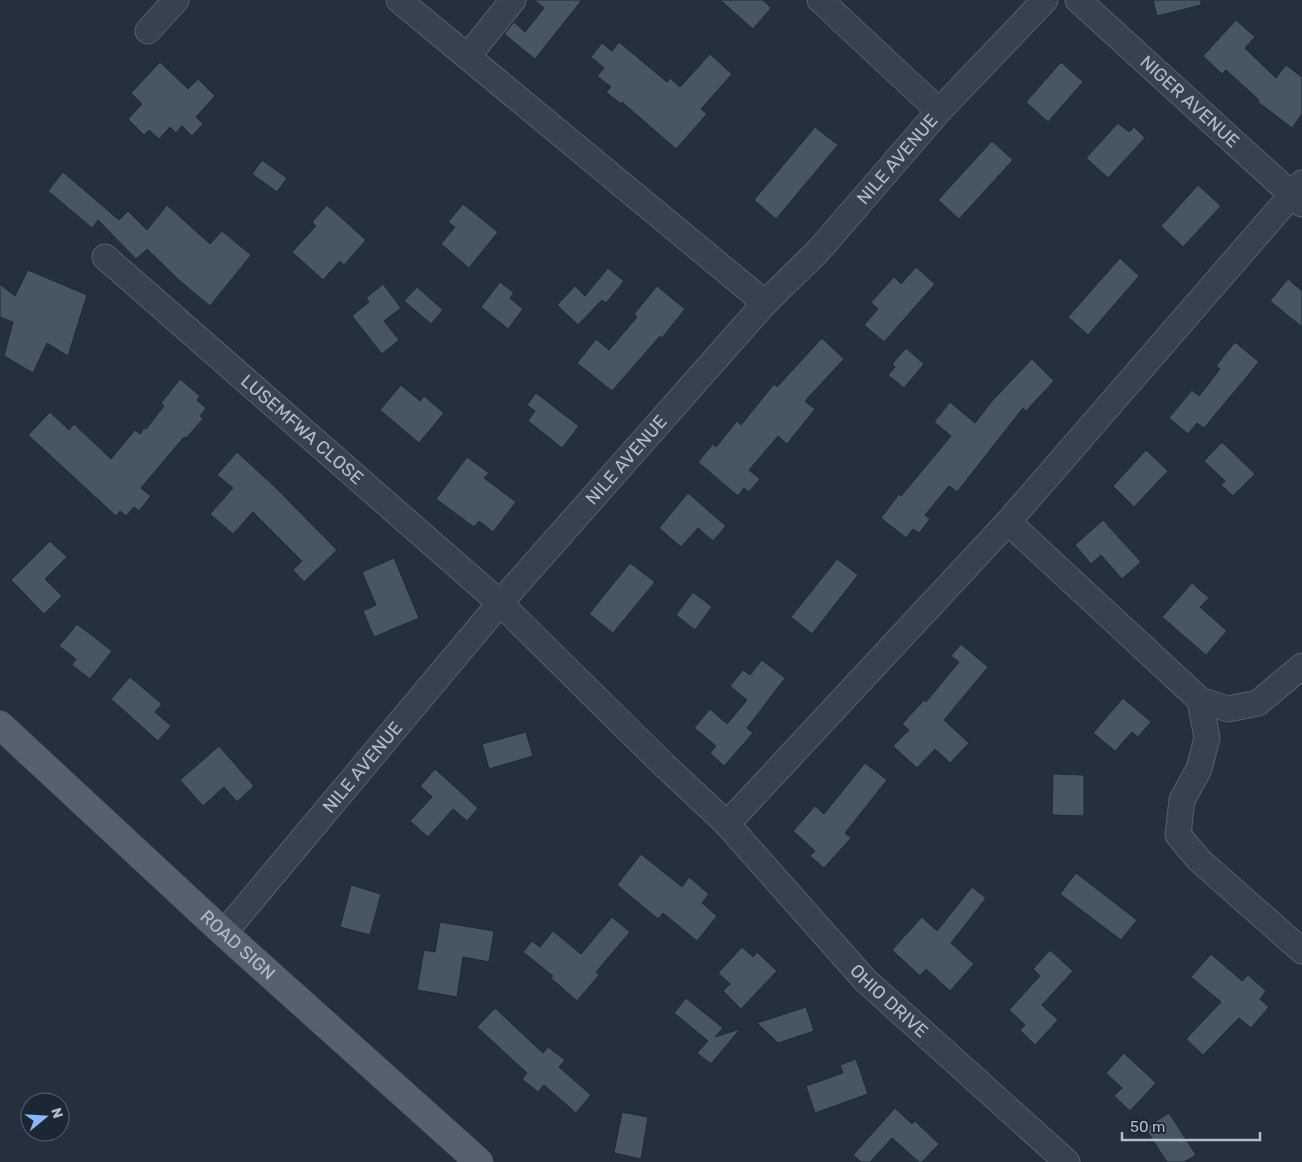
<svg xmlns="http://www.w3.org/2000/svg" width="1302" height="1162" font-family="Rubik,sans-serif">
	<rect width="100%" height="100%" fill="#24303e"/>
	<g fill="#485664" stroke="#1f2935">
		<path d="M 534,0 L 582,0 L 535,59 L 504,34 L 514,22 L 525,32 L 544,8 Z"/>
		<path d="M 720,0 L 763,0 L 771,8 L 753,29 Z"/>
		<path d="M 1153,0 L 1201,0 L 1201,5 L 1157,16 Z"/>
		<path d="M 1236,20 L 1255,37 L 1245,48 L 1276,78 L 1286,65 L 1302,77 L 1302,114 L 1292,128 L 1258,102 L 1259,100 L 1226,70 L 1222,74 L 1203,56 Z"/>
		<path d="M 619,42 L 667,82 L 670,78 L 680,87 L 710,54 L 732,74 L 701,109 L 707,114 L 676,149 L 622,102 L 621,104 L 606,92 L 611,87 L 597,76 L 604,68 L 591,57 L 602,43 L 612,51 Z"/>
		<path d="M 160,62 L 188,89 L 198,79 L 215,96 L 196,117 L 203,124 L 192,136 L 182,126 L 176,133 L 170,127 L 159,139 L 149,130 L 144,135 L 128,119 L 142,104 L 131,93 Z"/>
		<path d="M 1061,62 L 1083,82 L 1048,122 L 1026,102 Z"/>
		<path d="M 1118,123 L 1129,132 L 1134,127 L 1145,138 L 1108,178 L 1086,158 Z"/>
		<path d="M 815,127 L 838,145 L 776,219 L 754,200 Z"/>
		<path d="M 992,141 L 1013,160 L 959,219 L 938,200 Z"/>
		<path d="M 262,160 L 287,178 L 277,192 L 252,174 Z"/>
		<path d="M 63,172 L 119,220 L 128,211 L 147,230 L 167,205 L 210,244 L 222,231 L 251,255 L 210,306 L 180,281 L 147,249 L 136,259 L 98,220 L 92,228 L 48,191 Z"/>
		<path d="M 1198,185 L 1221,206 L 1183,247 L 1161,226 Z"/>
		<path d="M 463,204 L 498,232 L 469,268 L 441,244 L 455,227 L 448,222 Z"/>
		<path d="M 327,205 L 366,240 L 344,265 L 340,261 L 323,280 L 292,252 L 316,226 L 312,222 Z"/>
		<path d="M 1120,258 L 1139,276 L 1088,335 L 1068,317 Z"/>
		<path d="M 916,267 L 935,284 L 884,342 L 864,325 L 878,309 L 871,302 L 894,277 L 901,284 Z"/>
		<path d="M 608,268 L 624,281 L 606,303 L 602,300 L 578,325 L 557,305 L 575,286 L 585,296 Z"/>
		<path d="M 28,270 L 87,295 L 68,356 L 47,343 L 33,373 L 4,356 L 13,322 L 0,317 L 0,284 L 15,296 Z"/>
		<path d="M 1288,279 L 1302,291 L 1302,327 L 1270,301 Z"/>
		<path d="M 500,282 L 514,293 L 510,298 L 523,309 L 508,329 L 481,307 Z"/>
		<path d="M 383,284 L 401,308 L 384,321 L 399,340 L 382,354 L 352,316 L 369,302 L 366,298 Z"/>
		<path d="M 657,286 L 685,309 L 662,338 L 660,336 L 612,391 L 577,363 L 596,339 L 609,350 L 637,317 L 634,314 Z"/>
		<path d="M 417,287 L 443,310 L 431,324 L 404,301 Z"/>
		<path d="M 822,338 L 844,359 L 805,401 L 815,409 L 787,444 L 778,436 L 749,470 L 760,479 L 749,492 L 744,488 L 738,496 L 698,462 L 713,444 L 716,447 L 737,421 L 741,425 L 774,384 L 777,387 Z"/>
		<path d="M 1235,342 L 1259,362 L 1204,428 L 1197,423 L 1188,434 L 1169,418 L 1192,390 L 1199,396 L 1220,369 L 1216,366 Z"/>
		<path d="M 906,348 L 924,364 L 904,388 L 888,375 L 895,367 L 892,364 Z"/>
		<path d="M 1032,359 L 1054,381 L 1026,411 L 1023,408 L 957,492 L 949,486 L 925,515 L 930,519 L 919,533 L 913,529 L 906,538 L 881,518 L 899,494 L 901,496 L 951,436 L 934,422 L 950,402 L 975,423 L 992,401 Z"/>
		<path d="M 180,379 L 200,396 L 197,400 L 206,408 L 200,416 L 203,419 L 186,438 L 184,437 L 141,488 L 151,496 L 139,511 L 134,507 L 126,516 L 120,511 L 116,516 L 28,435 L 50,412 L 69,430 L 74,424 L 111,459 L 135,430 L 140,434 L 144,428 L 146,429 L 164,406 L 161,403 Z"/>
		<path d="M 401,385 L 420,401 L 424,396 L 444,413 L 419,443 L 380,410 Z"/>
		<path d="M 536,393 L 579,426 L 562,448 L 528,421 L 535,411 L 527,405 Z"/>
		<path d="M 1222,442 L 1255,474 L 1233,496 L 1221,485 L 1225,481 L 1204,461 Z"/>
		<path d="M 1146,450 L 1168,471 L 1134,507 L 1113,486 Z"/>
		<path d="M 237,452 L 275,487 L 337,550 L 304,582 L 293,570 L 302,561 L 253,512 L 233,534 L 210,514 L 233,488 L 217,475 Z"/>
		<path d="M 467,457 L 489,473 L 484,478 L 516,502 L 493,532 L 479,521 L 474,527 L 436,499 Z"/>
		<path d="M 688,493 L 726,526 L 713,541 L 698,528 L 681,547 L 659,528 Z"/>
		<path d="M 1103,520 L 1141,562 L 1122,579 L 1101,555 L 1091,564 L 1075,545 Z"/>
		<path d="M 50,541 L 67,557 L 45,579 L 62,596 L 44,614 L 11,580 Z"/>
		<path d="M 394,558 L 419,618 L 374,637 L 363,611 L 376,605 L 362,572 Z"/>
		<path d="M 837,559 L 858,575 L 812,634 L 791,617 Z"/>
		<path d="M 630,563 L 655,582 L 613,633 L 589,614 Z"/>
		<path d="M 1192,583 L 1209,598 L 1200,607 L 1227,631 L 1206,655 L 1162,617 Z"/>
		<path d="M 693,592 L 712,607 L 695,630 L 676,615 Z"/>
		<path d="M 77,624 L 112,651 L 90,679 L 72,665 L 76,659 L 59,646 Z"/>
		<path d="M 961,644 L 988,667 L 944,720 L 969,743 L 950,763 L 935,749 L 917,768 L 893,746 L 909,730 L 902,724 L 924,700 L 926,702 L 959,662 L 951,656 Z"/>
		<path d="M 762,660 L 785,678 L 747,728 L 753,733 L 724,766 L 710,753 L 716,746 L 694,728 L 710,709 L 727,724 L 747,700 L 730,686 L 743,670 L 750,675 Z"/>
		<path d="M 130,677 L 162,704 L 155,712 L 171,726 L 158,741 L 111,699 Z"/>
		<path d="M 1123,698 L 1151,722 L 1138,737 L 1132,732 L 1115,751 L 1093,733 Z"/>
		<path d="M 526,732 L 533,756 L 489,769 L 482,744 Z"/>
		<path d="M 219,746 L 254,786 L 237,802 L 224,787 L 203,806 L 180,780 Z"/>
		<path d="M 865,763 L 887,780 L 845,833 L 851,838 L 824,868 L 810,856 L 815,851 L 793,831 L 815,806 L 824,814 Z"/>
		<path d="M 435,769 L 478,808 L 467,821 L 453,809 L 428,837 L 410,821 L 432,797 L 420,786 Z"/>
		<path d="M 1053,774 L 1084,775 L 1084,816 L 1052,815 Z"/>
		<path d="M 641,854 L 682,887 L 689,877 L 709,894 L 702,903 L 717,916 L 697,941 L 663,913 L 658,919 L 617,885 Z"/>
		<path d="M 1076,873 L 1137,920 L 1121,940 L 1060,894 Z"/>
		<path d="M 351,885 L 381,894 L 370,935 L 340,927 Z"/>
		<path d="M 972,887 L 986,898 L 951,943 L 974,964 L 950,991 L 926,969 L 920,976 L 892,950 L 922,917 L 937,931 Z"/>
		<path d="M 612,917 L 630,932 L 596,972 L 599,975 L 577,1001 L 551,978 L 553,976 L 523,952 L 532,941 L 540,947 L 553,931 L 581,954 Z"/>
		<path d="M 440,922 L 494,931 L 489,962 L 463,957 L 457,997 L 417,990 L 424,950 L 435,952 Z"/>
		<path d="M 742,947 L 753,957 L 757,952 L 777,971 L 741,1009 L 723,991 L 730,984 L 718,973 Z"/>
		<path d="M 1050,950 L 1073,971 L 1042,1005 L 1058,1020 L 1035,1045 L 1020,1030 L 1025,1025 L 1009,1010 L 1040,976 L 1033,969 Z"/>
		<path d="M 1211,954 L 1242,981 L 1248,975 L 1266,991 L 1260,999 L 1269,1007 L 1251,1028 L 1239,1018 L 1203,1055 L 1186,1039 L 1221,1002 L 1191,977 Z"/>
		<path d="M 686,998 L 723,1028 L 715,1037 L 740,1029 L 711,1064 L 697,1053 L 708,1041 L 674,1013 Z"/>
		<path d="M 806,1007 L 814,1031 L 778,1043 L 757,1023 Z"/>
		<path d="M 495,1008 L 543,1053 L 548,1047 L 565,1060 L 559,1067 L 591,1095 L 576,1113 L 544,1085 L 538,1092 L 522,1079 L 527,1073 L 477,1027 Z"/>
		<path d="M 1124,1053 L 1156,1083 L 1130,1111 L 1114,1096 L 1122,1088 L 1106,1073 Z"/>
		<path d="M 856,1059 L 868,1094 L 815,1113 L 806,1086 L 843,1073 L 840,1065 Z"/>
		<path d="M 895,1108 L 912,1124 L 915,1121 L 939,1144 L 922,1162 L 919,1162 L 892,1138 L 870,1162 L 861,1162 L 853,1155 Z"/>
		<path d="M 622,1112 L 648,1117 L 641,1159 L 614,1153 Z"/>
		<path d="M 1169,1113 L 1196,1155 L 1184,1162 L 1167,1162 L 1145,1128 Z"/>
	</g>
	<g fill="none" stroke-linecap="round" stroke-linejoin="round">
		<defs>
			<g id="minor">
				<path d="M 399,0 L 765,303"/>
				<path d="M 820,0 L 939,111"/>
				<path id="s1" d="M 1078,0 L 1302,204"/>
				<path d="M 148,31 L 176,0"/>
				<path d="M 468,56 L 513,0"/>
				<path id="s2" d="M 105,257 L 500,603 L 663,764 L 727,824 L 865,980 L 1067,1162"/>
				<path d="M 1008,522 L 1200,700 L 1228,709 L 1258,703 L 1302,666"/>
				<path d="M 1200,700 L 1207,738 L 1199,769 L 1182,800 L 1178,835 L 1199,860 L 1302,951"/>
				<path d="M 727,824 L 1008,522 L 1302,183"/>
				<path id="s3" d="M 224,933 L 500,603 L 765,303 L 819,250 L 939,111 L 1045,0"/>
			</g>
			<g id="major">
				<path id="s4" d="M 0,725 L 224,933 L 479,1162"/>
			</g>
		</defs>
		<use href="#minor" stroke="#56606c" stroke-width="27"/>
		<use href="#major" stroke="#414b57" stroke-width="29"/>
		<use href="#minor" stroke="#38424e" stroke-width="25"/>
		<use href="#major" stroke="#56616e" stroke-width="28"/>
	</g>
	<g text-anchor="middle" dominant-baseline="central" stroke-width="5" stroke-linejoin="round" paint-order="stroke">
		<g font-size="18" fill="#b4bdc9" stroke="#1d2733">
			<text stroke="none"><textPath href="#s1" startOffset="151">NIGER AVENUE</textPath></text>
			<text stroke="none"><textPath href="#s3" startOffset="1026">NILE AVENUE</textPath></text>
			<text stroke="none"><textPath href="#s2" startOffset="262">LUSEMFWA CLOSE</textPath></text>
			<text stroke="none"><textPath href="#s3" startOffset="621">NILE AVENUE</textPath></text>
			<text stroke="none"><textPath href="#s3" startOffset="216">NILE AVENUE</textPath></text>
			<text stroke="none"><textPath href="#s4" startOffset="324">ROAD SIGN</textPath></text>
			<text stroke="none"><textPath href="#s2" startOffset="1082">OHIO DRIVE</textPath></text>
		</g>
	</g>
	<g transform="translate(45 1117) rotate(72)"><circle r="24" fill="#1d2733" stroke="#59636f"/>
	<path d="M0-4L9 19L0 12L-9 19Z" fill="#8bb9f7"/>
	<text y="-8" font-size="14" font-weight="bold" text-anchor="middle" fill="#b4bdc9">N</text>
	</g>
	<path d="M1122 1132v8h138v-8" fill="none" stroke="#b4bdc9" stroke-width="2.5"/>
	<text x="1130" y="1132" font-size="15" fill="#b4bdc9" stroke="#1d2733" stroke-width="4" paint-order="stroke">50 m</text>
</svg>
